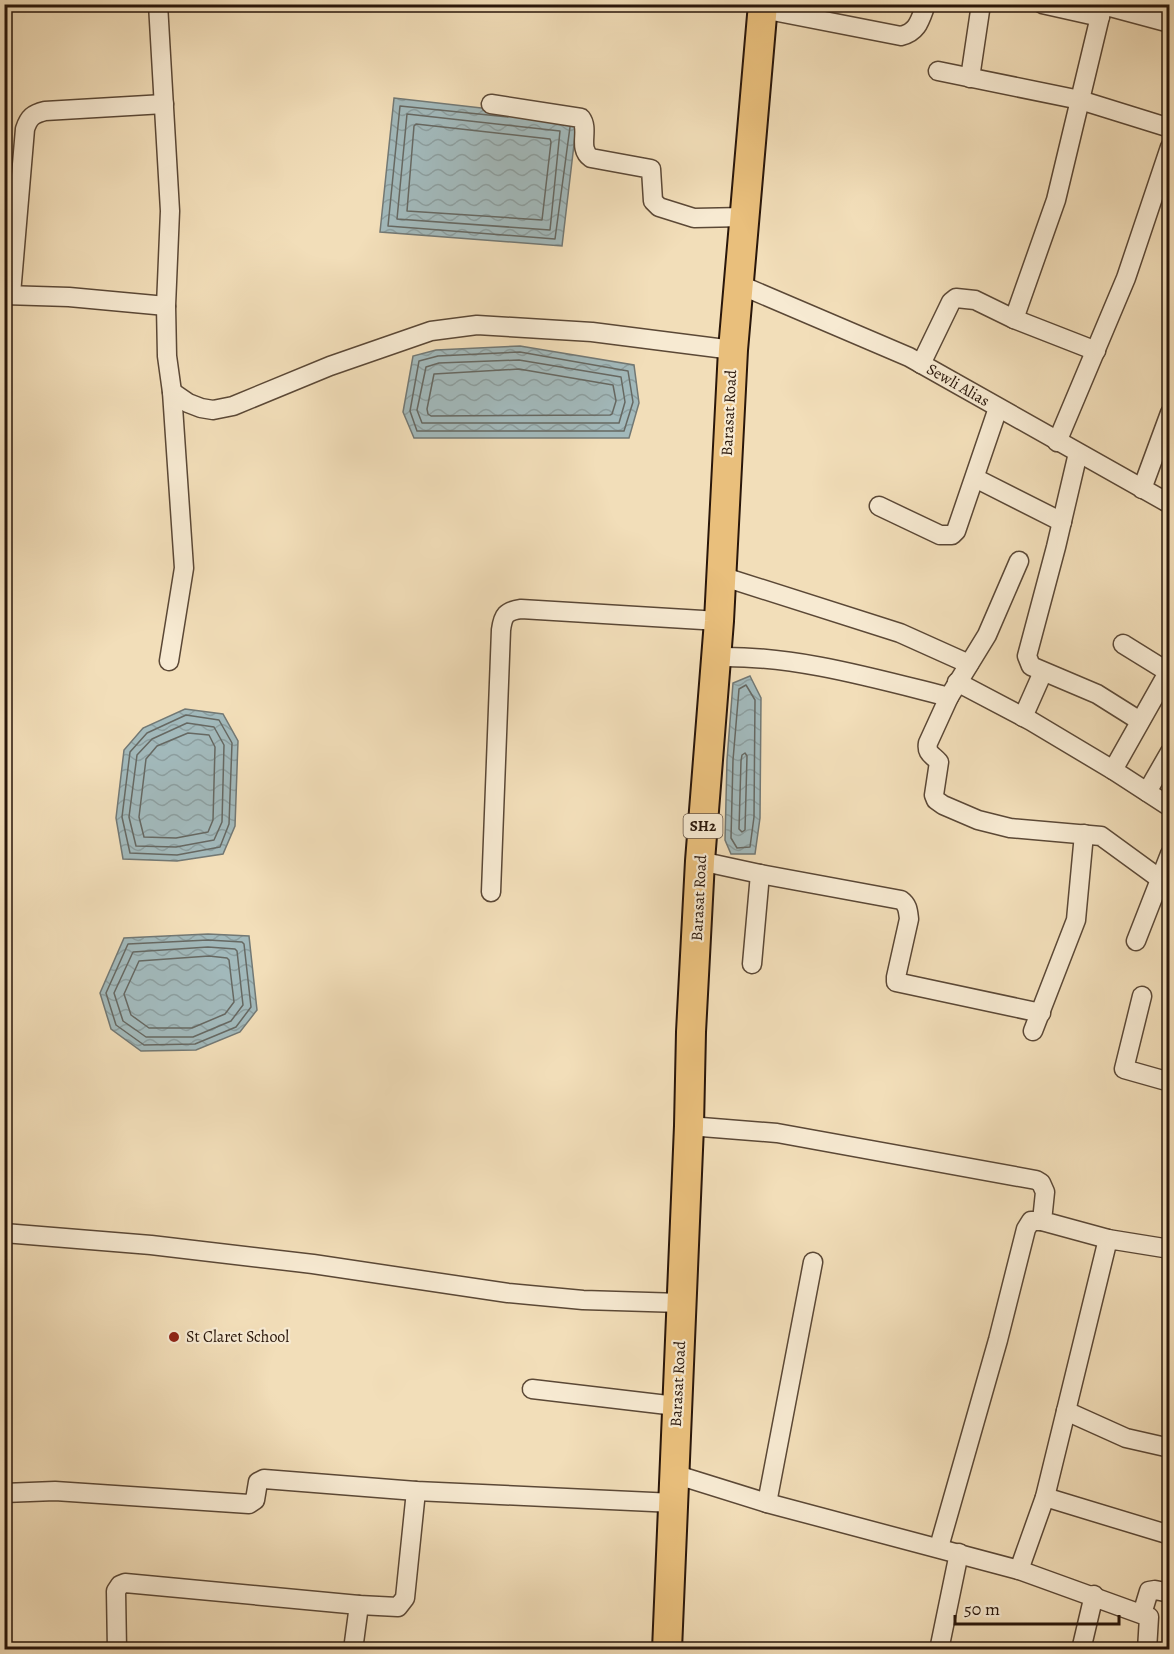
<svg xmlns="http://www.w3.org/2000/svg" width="1174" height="1654" font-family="Alegreya,serif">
	<defs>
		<pattern id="water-waves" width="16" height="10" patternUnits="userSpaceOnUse" patternTransform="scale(1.5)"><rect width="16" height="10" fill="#a2b9bb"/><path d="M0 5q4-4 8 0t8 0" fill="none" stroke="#8c9e9f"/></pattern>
	</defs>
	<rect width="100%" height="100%" fill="#f2deb9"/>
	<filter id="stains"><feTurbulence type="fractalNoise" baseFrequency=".00333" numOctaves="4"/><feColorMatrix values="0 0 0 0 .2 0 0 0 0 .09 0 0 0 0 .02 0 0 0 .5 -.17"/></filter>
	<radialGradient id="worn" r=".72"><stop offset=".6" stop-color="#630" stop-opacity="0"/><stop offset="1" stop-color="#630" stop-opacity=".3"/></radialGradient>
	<g fill="url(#water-waves)" stroke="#727874" stroke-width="1.5">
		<path d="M 394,98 L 577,119 L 562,246 L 380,232 Z"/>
		<path d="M 520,346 L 634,365 L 639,403 L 629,438 L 414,438 L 403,412 L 413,356 L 436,350 Z"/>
		<path d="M 750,676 L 761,698 L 760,818 L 755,854 L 731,854 L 725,840 L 727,760 L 733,683 Z"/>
		<path d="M 185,709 L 223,714 L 238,741 L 235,826 L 223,854 L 177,861 L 123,859 L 116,818 L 124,750 L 143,728 Z"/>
		<path d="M 208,934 L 249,936 L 257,1010 L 240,1032 L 196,1050 L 141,1051 L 111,1029 L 100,993 L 124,938 Z"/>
	</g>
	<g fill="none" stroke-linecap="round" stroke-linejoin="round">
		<g stroke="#666862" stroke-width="1.5">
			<path d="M 407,114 L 560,131 L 550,230 L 397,219 Z"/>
			<path d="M 508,117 L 400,106 L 388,226 L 555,239 L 570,127"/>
			<path d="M 416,124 L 550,139 L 551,142 L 542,220 L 407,211 L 414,126 Z"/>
			<path d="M 520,352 L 628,371 L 633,402 L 624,431 L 417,431 L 410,411 L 419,361 L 438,356 Z"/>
			<path d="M 519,360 L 621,377 L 625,402 L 619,423 L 422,423 L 417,410 L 426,367 L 439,363 Z"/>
			<path d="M 519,369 L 613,385 L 616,401 L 612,414 L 610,415 L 431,416 L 428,414 L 427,409 L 434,374 Z"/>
			<path d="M 746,685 L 755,700 L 754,817 L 750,847 L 737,848 L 731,838 L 733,760 L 739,689 Z"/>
			<path d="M 186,715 L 219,720 L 232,743 L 229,824 L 220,847 L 177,855 L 130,853 L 122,817 L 130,752 L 147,733 Z"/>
			<path d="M 187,723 L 214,727 L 224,745 L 222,822 L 214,840 L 176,847 L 136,846 L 129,817 L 137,755 L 152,739 Z"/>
			<path d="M 188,733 L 209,735 L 215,747 L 213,820 L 208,832 L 176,838 L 144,837 L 139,817 L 146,759 L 157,746 Z"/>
			<path d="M 745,753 L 747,756 L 745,830 L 742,832 L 739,829 L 741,761 L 742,755 Z"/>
			<path d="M 208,940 L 242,942 L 244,944 L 251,1007 L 236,1027 L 195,1044 L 144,1045 L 116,1025 L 106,993 L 128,944 Z"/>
			<path d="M 208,947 L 235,949 L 237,951 L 243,1005 L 231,1021 L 193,1037 L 146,1037 L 123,1021 L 114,993 L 133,952 Z"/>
			<path d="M 209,956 L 227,958 L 229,960 L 234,1002 L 225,1014 L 192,1028 L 149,1028 L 131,1015 L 124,994 L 139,961 Z"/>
		</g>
		<defs>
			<g id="street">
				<path d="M 158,4 L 170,211 L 166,306 L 167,356 L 172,392 L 184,568 L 169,661"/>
				<path d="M 1042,4 L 1100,17"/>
				<path d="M 1103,5 L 1170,23"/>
				<path d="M 763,9 L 901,36 C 918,32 920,20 926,4"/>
				<path d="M 938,71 L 1080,100 L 1170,128"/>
				<path d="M 970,78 L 981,4"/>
				<path d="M 491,104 L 581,118 C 590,130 577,148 591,158 L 651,169 L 653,201 L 659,207 L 694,218 L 744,217"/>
				<path d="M 738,284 L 909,357 L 1170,504"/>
				<path d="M 11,294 L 25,129 C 29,117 33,114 45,111 L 164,104"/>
				<path d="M 4,295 L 69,297 L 166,306"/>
				<path d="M 1014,319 L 1056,200 L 1103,4"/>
				<path d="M 921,364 L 951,302 L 956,298 L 975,300 L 1014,319 L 1096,351"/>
				<path d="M 172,392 L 188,403 L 201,408 L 213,410 L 233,406 L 330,366 L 431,331 L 477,325 L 592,332 L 733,350"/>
				<path d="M 1057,442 L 1126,278 L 1170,147"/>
				<path d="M 1078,453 L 1056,547 L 1027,656 L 1031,666 L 1097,694 L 1140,721"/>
				<path d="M 975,478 L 1062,522"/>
				<path d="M 1142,489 L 1170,413"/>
				<path d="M 879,506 L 940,535 L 952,535 L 956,531 L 998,408"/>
				<path d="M 721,576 L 900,633 L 969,664"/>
				<path d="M 1123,644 L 1170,673"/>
				<path d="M 716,657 C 794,655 873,678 949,697 L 987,635 L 1019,561"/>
				<path d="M 957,682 L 1031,721 L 1113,770 L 1170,807"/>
				<path d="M 949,697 L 928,743 C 926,754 933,755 939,762 L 934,795 L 936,800 L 943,805 L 978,820 L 1010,828 L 1101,836 L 1160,879"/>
				<path d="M 1023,717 L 1043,672"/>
				<path d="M 1113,770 L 1170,669"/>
				<path d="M 1147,792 L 1170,752"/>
				<path d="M 700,861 L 760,874 L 901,900 C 908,905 908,911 909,919 L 896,977 L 896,982 L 1041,1013"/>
				<path d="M 491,892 L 501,630 C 503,615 506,611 521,609 L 719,621"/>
				<path d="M 1136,941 L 1170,854"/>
				<path d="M 752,964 L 760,874"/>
				<path d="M 1142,996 L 1124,1069 L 1170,1082"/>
				<path d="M 1033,1031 L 1076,920 L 1084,834"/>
				<path d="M 689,1126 L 777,1133 L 1036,1180 L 1041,1183 L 1045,1192 L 1042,1221 L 1108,1239"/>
				<path d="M 4,1233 L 151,1245 L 313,1264 L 508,1293 L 583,1300 L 681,1303"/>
				<path d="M 532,1389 L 676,1406"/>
				<path d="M 1066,1411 L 1126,1438 L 1170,1448"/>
				<path d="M 674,1474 L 767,1503 L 1019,1570 L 1149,1617 L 1147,1650"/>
				<path d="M 4,1493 L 55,1491 L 249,1504 L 255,1500 L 258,1482 L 264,1479 L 416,1491 L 674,1503"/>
				<path d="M 1045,1497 L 1170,1535"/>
				<path d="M 767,1503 L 813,1262"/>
				<path d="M 939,1547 L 998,1340 L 1026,1229 L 1031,1221 L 1042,1221"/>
				<path d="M 1019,1570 L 1045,1497 L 1108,1239 L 1170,1249"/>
				<path d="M 1142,1614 L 1149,1591 L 1155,1590 L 1170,1593"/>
				<path d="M 117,1650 L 116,1591 L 120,1585 L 125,1583 L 359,1605 L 398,1607 L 405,1598 L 416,1491"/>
				<path d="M 353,1650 L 359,1605"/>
				<path d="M 939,1650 L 959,1553"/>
				<path d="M 1081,1650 L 1094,1595"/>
			</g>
			<path id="primary" d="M 667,1650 L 689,1126 L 691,1032 L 700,861 L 719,621 L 733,350 L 763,4"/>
		</defs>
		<use href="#street" stroke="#5b4836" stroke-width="21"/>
		<use href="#primary" stroke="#29160a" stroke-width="32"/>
		<use href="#street" stroke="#f7ead2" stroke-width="18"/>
		<use href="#primary" stroke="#e9bf7c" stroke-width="28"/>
	</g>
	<circle fill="#8f2418" stroke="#f7ead2" stroke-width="2" cx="174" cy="1337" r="6"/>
	<g text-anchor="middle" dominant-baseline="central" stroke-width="4.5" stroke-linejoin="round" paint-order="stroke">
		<rect fill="#f7ead2" stroke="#675646" stroke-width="1.5" x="683.5" y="814" width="39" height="24" rx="4.5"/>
		<g font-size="15" font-weight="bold" fill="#29160a">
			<text x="703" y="826">SH2</text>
		</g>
		<g font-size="16" fill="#29160a" stroke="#f7ead2">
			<text transform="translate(958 385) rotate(30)">Sewli Alias</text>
			<text transform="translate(729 413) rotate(-87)">Barasat Road</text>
			<text transform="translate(699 898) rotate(-87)">Barasat Road</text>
			<text transform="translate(678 1384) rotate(-87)">Barasat Road</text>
		</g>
		<g font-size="16" fill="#29160a" stroke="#f7ead2" text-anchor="start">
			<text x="186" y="1337">St Claret School</text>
		</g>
	</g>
	<rect width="1174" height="1654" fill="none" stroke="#f2deb9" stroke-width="24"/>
	<rect x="6" y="6" width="1162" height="1642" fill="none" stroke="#29160a" stroke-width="3"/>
	<rect x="12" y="12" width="1150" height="1630" fill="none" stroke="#29160a" stroke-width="1.5"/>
	<path d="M955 1615v9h164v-9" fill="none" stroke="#29160a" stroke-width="3"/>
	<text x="964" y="1615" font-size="18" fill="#29160a" stroke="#f7ead2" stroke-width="4.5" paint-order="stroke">50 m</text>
	<rect width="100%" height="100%" filter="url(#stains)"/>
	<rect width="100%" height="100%" fill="url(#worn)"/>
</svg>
